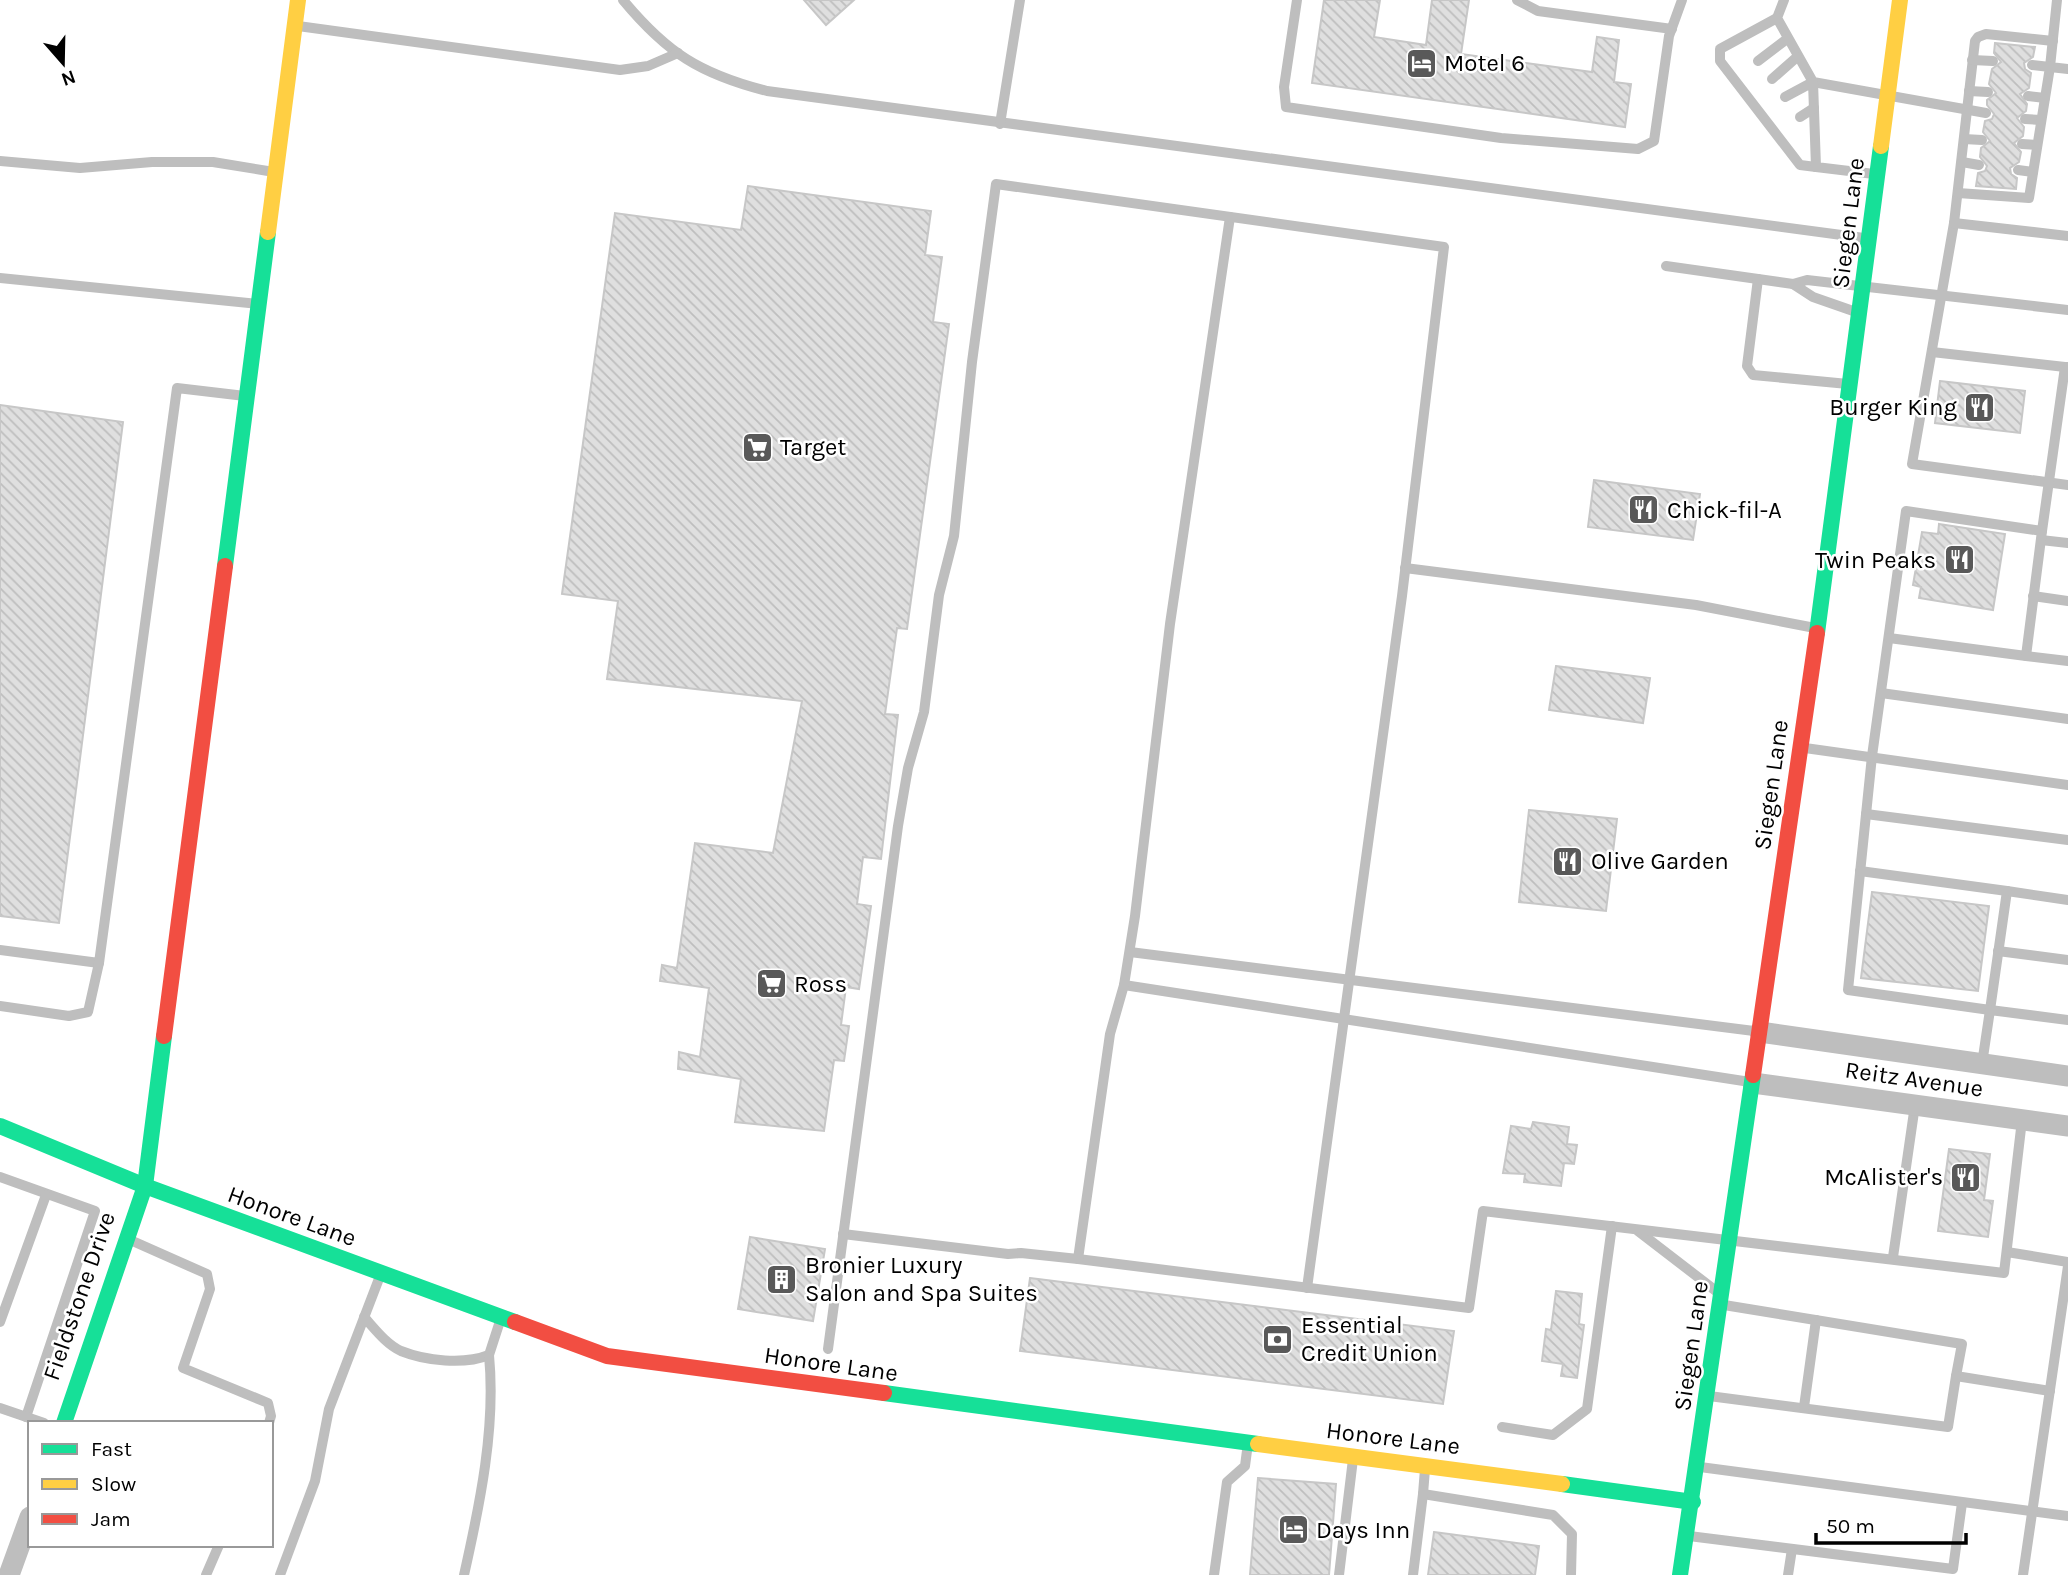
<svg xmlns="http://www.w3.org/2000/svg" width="2068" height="1575" font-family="Karla,sans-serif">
	<defs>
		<pattern id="building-back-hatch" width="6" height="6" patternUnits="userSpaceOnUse" patternTransform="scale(1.75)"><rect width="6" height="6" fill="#dfdfdf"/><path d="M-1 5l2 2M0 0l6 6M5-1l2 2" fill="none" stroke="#bebebe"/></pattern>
	</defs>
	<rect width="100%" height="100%" fill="#fff"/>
	<g fill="url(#building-back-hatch)" stroke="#c7c7c7" stroke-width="2">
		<path d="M 804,0 L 854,0 L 826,25 Z"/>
		<path d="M 1324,0 L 1380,0 L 1374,37 L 1426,45 L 1432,0 L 1469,0 L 1461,54 L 1592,72 L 1597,37 L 1619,40 L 1614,82 L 1631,84 L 1625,127 L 1312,83 Z"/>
		<path d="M 1995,43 L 2035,47 L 2033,57 L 2024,63 L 2025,69 L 2031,73 L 2029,88 L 2020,94 L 2027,104 L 2026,111 L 2017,118 L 2024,127 L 2023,136 L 2014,143 L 2021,152 L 2019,162 L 2010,168 L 2011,174 L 2017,178 L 2016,189 L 1976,186 L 1978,173 L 1985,171 L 1987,166 L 1980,157 L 1981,148 L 1990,141 L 1983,132 L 1985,121 L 1992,119 L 1994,114 L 1987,105 L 1987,100 L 1996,93 L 1989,84 L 1992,69 L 2001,62 L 1994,53 Z"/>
		<path d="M 748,186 L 931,211 L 925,255 L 942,257 L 933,322 L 949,324 L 907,629 L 897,628 L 885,714 L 898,715 L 881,859 L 863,857 L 857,904 L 871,906 L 859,989 L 846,987 L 841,1025 L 849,1026 L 844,1061 L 834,1060 L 824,1131 L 735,1122 L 741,1079 L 678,1069 L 679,1052 L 700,1057 L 709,988 L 660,981 L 662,965 L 677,968 L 695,843 L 773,853 L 802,701 L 607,679 L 618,601 L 562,594 L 615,213 L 741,230 Z"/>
		<path d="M 1940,381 L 2025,391 L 2020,433 L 1935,423 Z"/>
		<path d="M 0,405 L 123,422 L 59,923 L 0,916 Z"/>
		<path d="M 1594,480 L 1700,494 L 1693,540 L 1588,527 Z"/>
		<path d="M 1939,524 L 2005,534 L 1993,610 L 1919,598 L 1921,587 L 1913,585 L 1922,532 L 1938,534 Z"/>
		<path d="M 1556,666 L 1650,678 L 1643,723 L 1549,710 Z"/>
		<path d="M 1529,810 L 1617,819 L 1606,911 L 1519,902 Z"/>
		<path d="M 1872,892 L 1989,906 L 1978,991 L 1861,978 Z"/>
		<path d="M 1533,1122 L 1569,1127 L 1567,1144 L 1577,1145 L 1574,1164 L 1564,1163 L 1561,1186 L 1524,1182 L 1525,1174 L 1503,1173 L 1511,1126 L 1531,1129 Z"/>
		<path d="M 1949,1149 L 1990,1154 L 1984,1200 L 1993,1201 L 1988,1237 L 1938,1231 Z"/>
		<path d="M 750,1237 L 825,1249 L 813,1321 L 738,1309 Z"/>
		<path d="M 1030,1278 L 1454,1331 L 1443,1404 L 1020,1351 Z"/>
		<path d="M 1556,1291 L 1582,1294 L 1579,1324 L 1584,1325 L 1577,1378 L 1561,1376 L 1563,1364 L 1542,1361 L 1546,1329 L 1551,1330 Z"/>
		<path d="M 1258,1478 L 1336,1484 L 1329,1575 L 1250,1575 Z"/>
		<path d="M 1434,1532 L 1539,1546 L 1535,1575 L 1428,1575 Z"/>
	</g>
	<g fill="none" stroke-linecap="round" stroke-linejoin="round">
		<g stroke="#bebebe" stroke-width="10">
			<path d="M 623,0 C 667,53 700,74 767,91 L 1864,238"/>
			<path d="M 1297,0 L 1284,87 L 1286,107 L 1501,138 L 1638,149 L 1654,141 L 1669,36 L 1682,0"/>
			<path d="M 1517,0 L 1538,11 L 1672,29"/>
			<path d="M 1784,0 L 1777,18 L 1813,82 L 1986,113"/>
			<path d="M 2057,0 L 2050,67 L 2068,69"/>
			<path d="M 1777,18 L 1720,49 L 1720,61 L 1800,165 L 1816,167"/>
			<path d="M 298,26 L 620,70 L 648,66 L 678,53"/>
			<path d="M 2053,41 L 1986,34 L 1978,37 L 1975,41 L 1954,223 L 1912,464 L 2068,485"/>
			<path d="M 1972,60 L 1993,61"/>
			<path d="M 1758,61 L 1787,39"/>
			<path d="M 1772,79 L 1797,57"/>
			<path d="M 1969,91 L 1988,92"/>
			<path d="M 2028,96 L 2045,98"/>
			<path d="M 1785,97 L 1813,82 L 1816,167 L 1874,174"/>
			<path d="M 1800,117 L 1814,108"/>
			<path d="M 2025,119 L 2041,120"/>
			<path d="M 1000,124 L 1020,0"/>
			<path d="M 1964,139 L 1982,140"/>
			<path d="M 2022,144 L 2037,145"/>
			<path d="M 0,161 L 80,168 L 152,162 L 213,162 L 274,172"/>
			<path d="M 1962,162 L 1979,165"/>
			<path d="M 2018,170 L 2033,172"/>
			<path d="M 1958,193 L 2029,198 L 2050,67 L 2032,65"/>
			<path d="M 1954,223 L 2068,236"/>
			<path d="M 1666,266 L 1793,284"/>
			<path d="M 0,278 L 258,304"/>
			<path d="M 1758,279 L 1747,366 L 1753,375 L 1848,384"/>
			<path d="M 1856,312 L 1813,297 L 1793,284 L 1807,280 L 2068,310"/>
			<path d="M 1932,352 L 2065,367"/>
			<path d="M 2068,367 L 2065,367 L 2042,531 L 1906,511 L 1872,756 L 1848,990 L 1990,1010 L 2007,891 L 2068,900"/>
			<path d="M 2041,540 L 2068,543"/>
			<path d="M 1405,568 L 1696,605 L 1815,628"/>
			<path d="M 2033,596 L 2068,601"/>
			<path d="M 1889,638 L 2026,656 L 2042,531"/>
			<path d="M 2026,656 L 2068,661"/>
			<path d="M 1881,693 L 2068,719"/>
			<path d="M 1805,748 L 2068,785"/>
			<path d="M 1866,814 L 2068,840"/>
			<path d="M 1860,871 L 2007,891"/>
			<path d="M 0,950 L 99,963 L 177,388 L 245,396"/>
			<path d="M 1998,951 L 2068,960"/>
			<path d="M 1130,952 L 1754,1031"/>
			<path d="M 1124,985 L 1750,1082"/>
			<path d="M 0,1006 L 69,1016 L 88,1012 L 99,963"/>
			<path d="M 1982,1064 L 1990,1010 L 2068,1020"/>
			<path d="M 0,1177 L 95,1211 L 26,1417"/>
			<path d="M 1638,1231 L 1716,1291"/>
			<path d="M 843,1234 L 1008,1254 L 1021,1253 L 1078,1259 L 1469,1308 L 1483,1211 L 2004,1273 L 2022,1120"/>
			<path d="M 128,1239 L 207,1274 L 210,1289 L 183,1368 L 268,1403 L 271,1416 L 269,1423"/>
			<path d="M 2007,1252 L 2068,1262"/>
			<path d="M 1893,1257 L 1915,1105"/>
			<path d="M 1078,1259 L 1110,1034 L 1124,985 L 1135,916 L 1170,624 L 1230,217"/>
			<path d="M 1724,1305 L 1962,1344 L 1956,1376 L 2050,1391"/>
			<path d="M 364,1317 C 375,1329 386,1344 401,1351 C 426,1361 464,1365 489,1355 L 501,1318"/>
			<path d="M 0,1322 L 46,1195"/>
			<path d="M 828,1349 L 898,826 L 908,768 L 924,712 L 939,595 L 954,536 L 972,362 L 996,184 L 1444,247 L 1402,596 L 1307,1288"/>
			<path d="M 1709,1396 L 1948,1427 L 1956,1376"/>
			<path d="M 1804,1407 L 1816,1320"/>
			<path d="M 0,1408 L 44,1423"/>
			<path d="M 1502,1427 L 1553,1435 L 1587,1409 L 1612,1226"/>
			<path d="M 1700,1467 L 2068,1516"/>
			<path d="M 1425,1469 L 1423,1494 L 1553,1515 L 1572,1534 L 1571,1575"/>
			<path d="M 1689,1536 L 1953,1569 L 1962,1503"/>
			<path d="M 206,1575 L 219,1545"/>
			<path d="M 280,1575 L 315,1481 L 329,1409 L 380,1276"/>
			<path d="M 464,1575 C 480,1504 496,1427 489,1355"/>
			<path d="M 1214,1575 L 1227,1482 L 1245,1466 L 1248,1443"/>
			<path d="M 1339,1575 L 1353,1459"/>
			<path d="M 1413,1575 L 1423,1494"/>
			<path d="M 1788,1575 L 1792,1549"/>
			<path d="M 2023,1575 L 2068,1266"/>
		</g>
		<g stroke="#bebebe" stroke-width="21">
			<path d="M 1760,1032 L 2068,1076"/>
			<path d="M 1753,1083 L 2068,1126"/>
			<path d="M 9,1575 L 30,1517"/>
		</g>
		<g stroke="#16e098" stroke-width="16">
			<path d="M 225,566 L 268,232"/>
			<path d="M 1817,633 L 1881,146"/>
			<path d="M 0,1126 L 145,1186 L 515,1322"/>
			<path d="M 884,1393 L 1258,1444"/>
			<path d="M 64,1423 L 145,1186 L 164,1036"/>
			<path d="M 1562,1484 L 1693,1502"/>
			<path d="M 1680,1575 L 1753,1075"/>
		</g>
		<g stroke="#ffcf43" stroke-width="16">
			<path d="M 1881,146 L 1900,0"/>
			<path d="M 268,232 L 298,0"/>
			<path d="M 1258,1444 L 1562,1484"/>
		</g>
		<g stroke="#f24e42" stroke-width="16">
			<path d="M 164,1036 L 225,566"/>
			<path d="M 1753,1075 L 1817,633"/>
			<path d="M 515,1322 L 607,1356 L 884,1393"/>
		</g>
	</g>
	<defs>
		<symbol id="hotel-square" viewBox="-11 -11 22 22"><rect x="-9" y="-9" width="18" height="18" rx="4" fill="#595959" stroke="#fff"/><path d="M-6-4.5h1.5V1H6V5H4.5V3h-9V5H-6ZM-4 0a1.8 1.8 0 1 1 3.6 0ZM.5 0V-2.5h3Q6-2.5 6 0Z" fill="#fff"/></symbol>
		<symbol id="restaurant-square" viewBox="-11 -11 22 22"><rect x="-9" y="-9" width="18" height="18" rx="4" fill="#595959" stroke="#fff"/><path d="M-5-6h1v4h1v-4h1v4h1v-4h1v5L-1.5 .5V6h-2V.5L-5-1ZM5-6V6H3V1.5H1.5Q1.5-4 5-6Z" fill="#fff"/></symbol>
		<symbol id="supermarket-square" viewBox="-11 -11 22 22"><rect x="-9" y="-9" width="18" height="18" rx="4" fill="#595959" stroke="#fff"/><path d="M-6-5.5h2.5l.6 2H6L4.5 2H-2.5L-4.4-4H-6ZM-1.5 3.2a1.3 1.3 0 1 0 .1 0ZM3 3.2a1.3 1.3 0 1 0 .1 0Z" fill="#fff"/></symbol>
		<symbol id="building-square" viewBox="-11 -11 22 22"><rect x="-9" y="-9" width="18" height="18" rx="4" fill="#595959" stroke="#fff"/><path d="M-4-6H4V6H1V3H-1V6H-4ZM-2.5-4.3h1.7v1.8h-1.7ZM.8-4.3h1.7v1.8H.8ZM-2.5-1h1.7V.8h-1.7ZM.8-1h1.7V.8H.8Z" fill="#fff"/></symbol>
		<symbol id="bank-square" viewBox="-11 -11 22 22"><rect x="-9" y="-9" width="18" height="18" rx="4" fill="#595959" stroke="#fff"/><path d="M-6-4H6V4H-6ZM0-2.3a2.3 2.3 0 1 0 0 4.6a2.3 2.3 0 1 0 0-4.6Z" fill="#fff"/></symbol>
	</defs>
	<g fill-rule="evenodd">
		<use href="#hotel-square" x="1404" y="46" width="35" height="35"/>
		<use href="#restaurant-square" x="1962" y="390" width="35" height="35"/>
		<use href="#supermarket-square" x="740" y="430" width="35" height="35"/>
		<use href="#restaurant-square" x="1626" y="492" width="35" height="35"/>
		<use href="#restaurant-square" x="1942" y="542" width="35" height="35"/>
		<use href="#restaurant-square" x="1550" y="844" width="35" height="35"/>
		<use href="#supermarket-square" x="754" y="966" width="35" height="35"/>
		<use href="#restaurant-square" x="1948" y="1160" width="35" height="35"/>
		<use href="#building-square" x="764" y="1262" width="35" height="35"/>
		<use href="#bank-square" x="1260" y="1322" width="35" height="35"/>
		<use href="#hotel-square" x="1276" y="1512" width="35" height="35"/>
	</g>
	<g text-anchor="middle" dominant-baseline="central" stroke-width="5" stroke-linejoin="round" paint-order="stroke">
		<g font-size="24" fill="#000" stroke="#fff" text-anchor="start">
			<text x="1444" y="63">Motel 6</text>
			<text x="1957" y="407" text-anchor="end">Burger King</text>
			<text x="780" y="447">Target</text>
			<text x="1667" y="510">Chick-fil-A</text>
			<text x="1936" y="560" text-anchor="end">Twin Peaks</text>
			<text x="1591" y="861">Olive Garden</text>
			<text x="794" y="984">Ross</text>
			<text x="1943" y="1177" text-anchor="end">McAlister's</text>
			<text x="805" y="1265">Bronier Luxury<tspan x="805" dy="28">Salon and Spa Suites</tspan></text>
			<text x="1301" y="1325">Essential<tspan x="1301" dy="28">Credit Union</tspan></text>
			<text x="1316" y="1530">Days Inn</text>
		</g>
		<g font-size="24" fill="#000" stroke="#fff">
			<text transform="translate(1848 223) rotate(-83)">Siegen Lane</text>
			<text transform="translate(1771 785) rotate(-82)">Siegen Lane</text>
			<text transform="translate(1914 1079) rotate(8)">Reitz Avenue</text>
			<text transform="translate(292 1216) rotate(20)">Honore Lane</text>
			<text transform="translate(79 1296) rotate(-71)">Fieldstone Drive</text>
			<text transform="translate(1691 1346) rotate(-82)">Siegen Lane</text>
			<text transform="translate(831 1364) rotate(8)">Honore Lane</text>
			<text transform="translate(1393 1438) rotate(7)">Honore Lane</text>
		</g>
	</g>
	<rect x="28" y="1421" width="245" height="126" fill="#ffffff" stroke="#999999" stroke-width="2"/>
	<rect x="42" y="1444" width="35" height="10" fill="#16e098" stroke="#999999" stroke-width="2"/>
	<text x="91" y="1456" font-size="21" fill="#000000">Fast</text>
	<rect x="42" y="1479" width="35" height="10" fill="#ffcf43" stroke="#999999" stroke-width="2"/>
	<text x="91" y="1491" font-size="21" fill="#000000">Slow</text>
	<rect x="42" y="1514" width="35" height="10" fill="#f24e42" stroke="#999999" stroke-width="2"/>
	<text x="91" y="1526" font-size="21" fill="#000000">Jam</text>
	<g transform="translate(63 63) rotate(160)" stroke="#ffffff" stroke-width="5" paint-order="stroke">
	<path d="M0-5L12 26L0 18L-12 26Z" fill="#000000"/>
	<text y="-10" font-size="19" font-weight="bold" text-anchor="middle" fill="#000000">N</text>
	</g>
	<path d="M1816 1533v10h150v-10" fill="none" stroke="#000000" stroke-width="3.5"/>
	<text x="1826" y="1533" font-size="21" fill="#000000" stroke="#ffffff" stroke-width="5" paint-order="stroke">50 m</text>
</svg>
